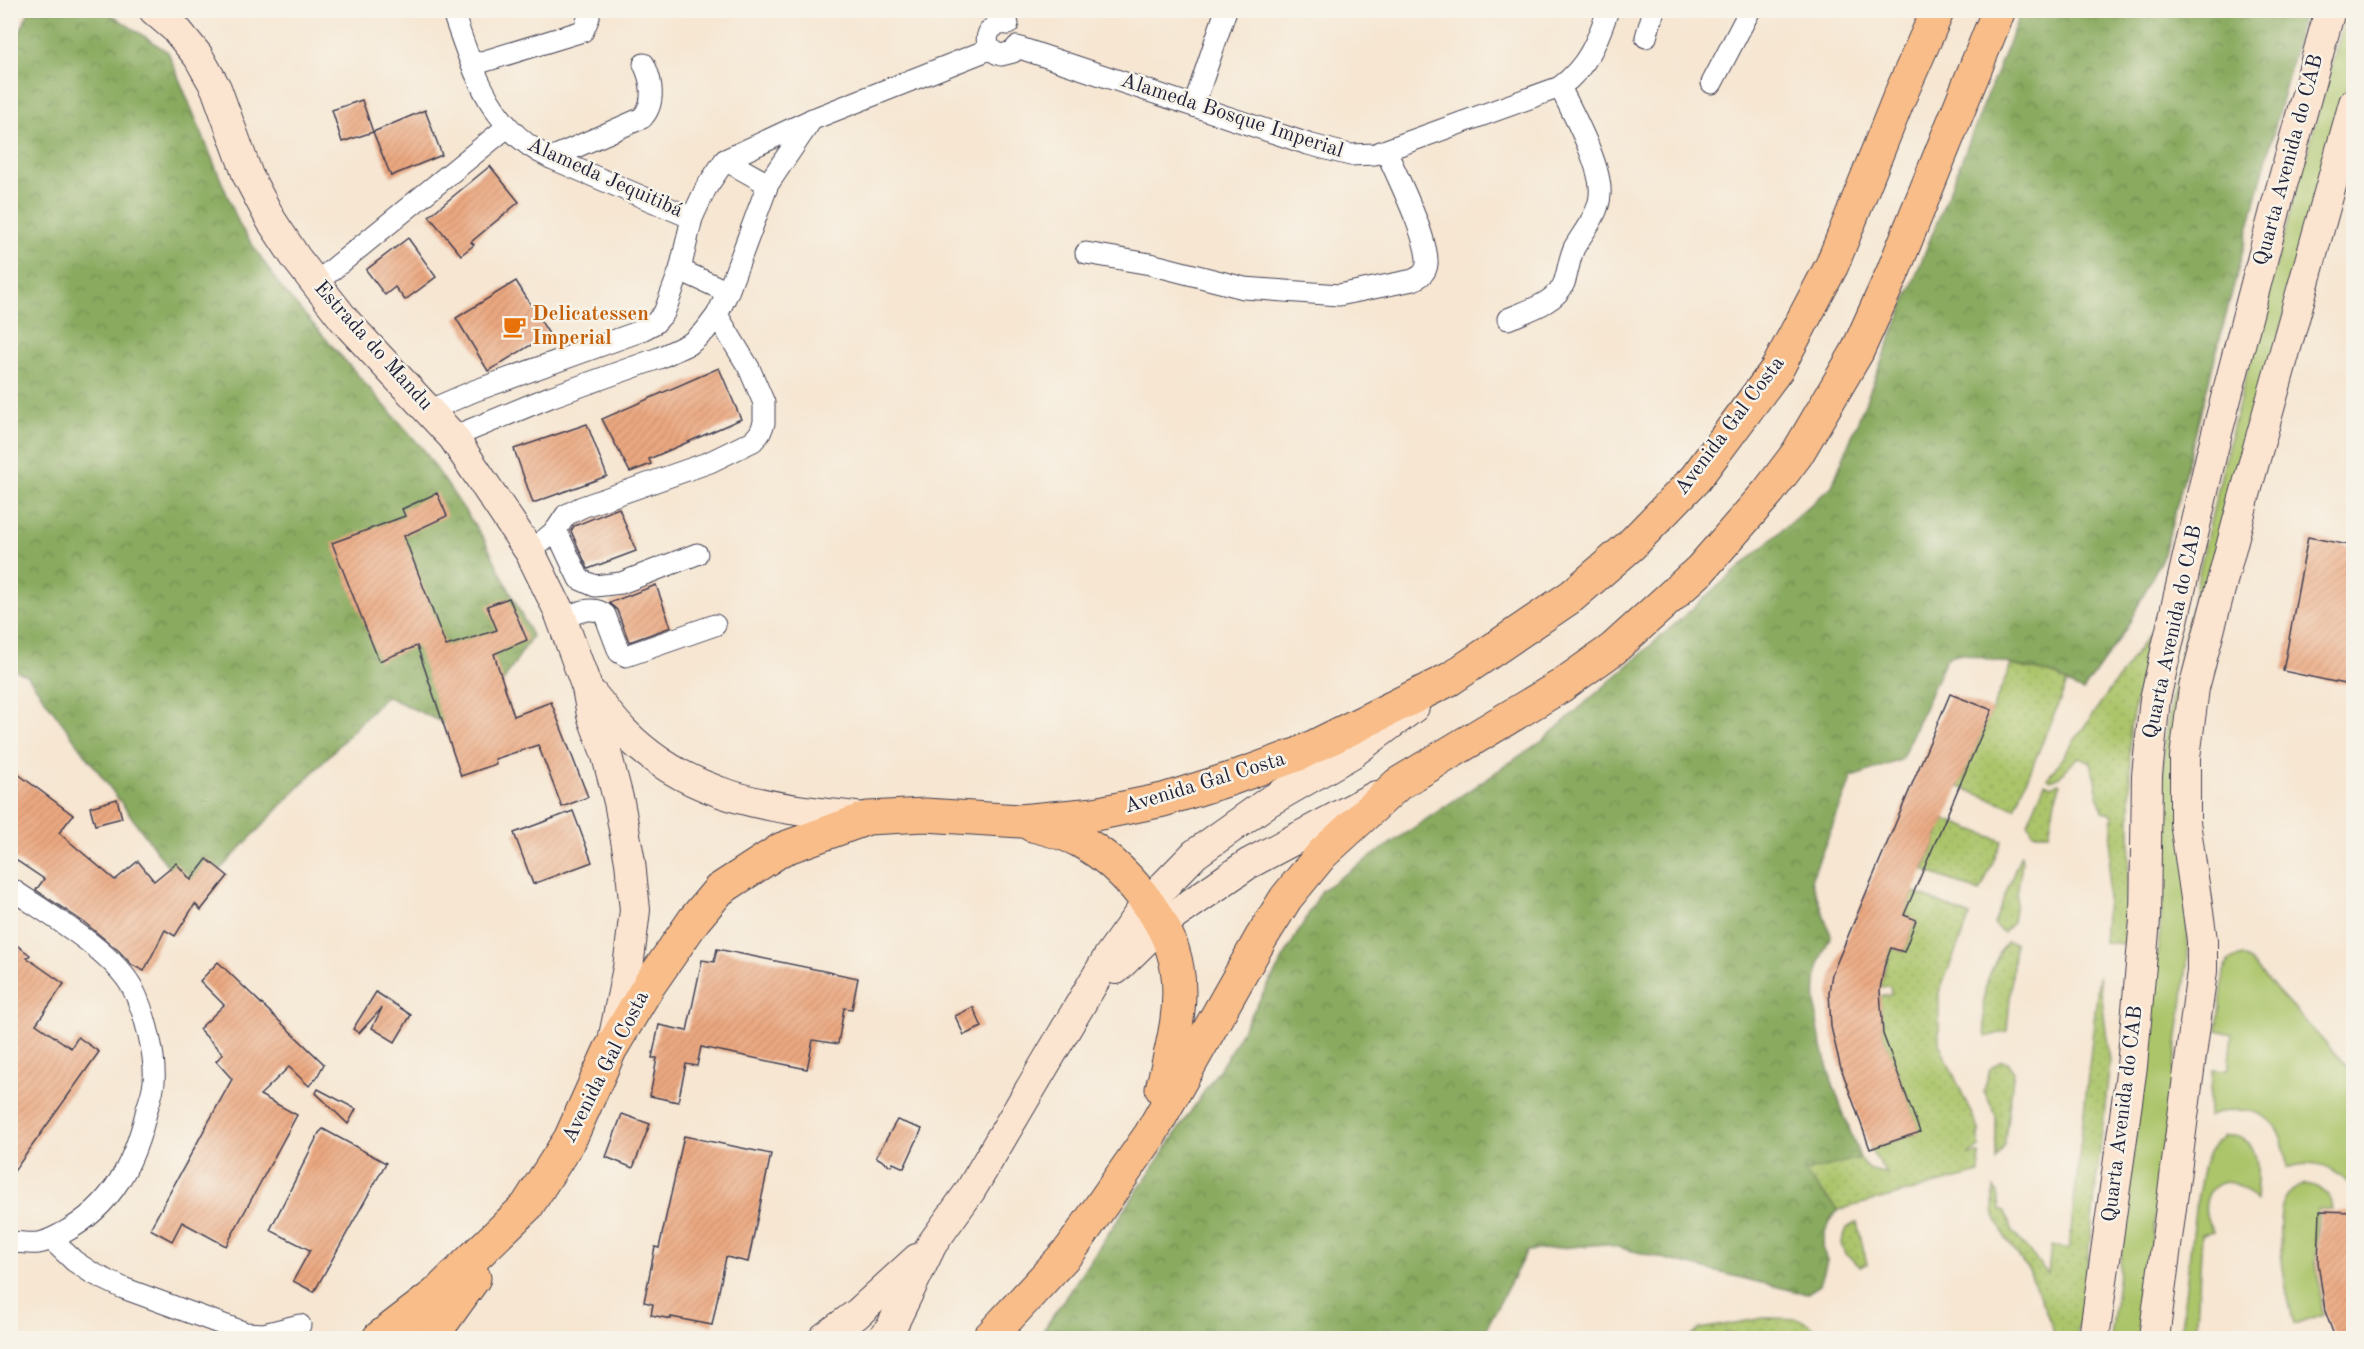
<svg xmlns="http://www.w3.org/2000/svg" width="2364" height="1349" font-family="'Old Standard TT',serif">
	<defs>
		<pattern id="forest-crowns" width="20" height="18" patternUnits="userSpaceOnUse" patternTransform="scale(1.5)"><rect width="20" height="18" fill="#89aa5f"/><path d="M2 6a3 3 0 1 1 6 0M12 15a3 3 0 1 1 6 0" fill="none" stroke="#708a50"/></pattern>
		<pattern id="park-dots" width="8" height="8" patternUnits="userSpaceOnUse" patternTransform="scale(1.5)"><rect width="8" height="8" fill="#acc56b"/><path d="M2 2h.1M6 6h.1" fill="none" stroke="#94a95e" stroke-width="1.8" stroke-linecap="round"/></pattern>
		<pattern id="building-hatch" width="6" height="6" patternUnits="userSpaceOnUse" patternTransform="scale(1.5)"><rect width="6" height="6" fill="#eba880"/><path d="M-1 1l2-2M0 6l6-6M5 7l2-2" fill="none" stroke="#c99070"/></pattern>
	</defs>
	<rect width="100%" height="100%" fill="#f7f3e8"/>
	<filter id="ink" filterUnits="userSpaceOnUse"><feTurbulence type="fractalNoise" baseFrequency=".0167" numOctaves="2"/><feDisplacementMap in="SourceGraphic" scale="12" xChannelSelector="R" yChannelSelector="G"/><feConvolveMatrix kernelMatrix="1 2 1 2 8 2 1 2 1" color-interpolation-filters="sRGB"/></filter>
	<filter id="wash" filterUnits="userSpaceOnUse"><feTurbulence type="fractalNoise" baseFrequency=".008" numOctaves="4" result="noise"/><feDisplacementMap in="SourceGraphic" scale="24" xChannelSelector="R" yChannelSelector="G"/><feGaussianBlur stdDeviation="1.35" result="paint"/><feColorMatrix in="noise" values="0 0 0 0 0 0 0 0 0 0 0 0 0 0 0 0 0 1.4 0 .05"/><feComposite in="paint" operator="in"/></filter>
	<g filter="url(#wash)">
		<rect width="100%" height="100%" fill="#f6e6d2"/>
		<g fill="#acc56b" stroke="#677453" stroke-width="1.5">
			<path d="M 2347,11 L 2353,11 L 2353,69 L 2293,283 L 2184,696 L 2188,957 L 2140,1338 L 2111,1338 L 2160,929 C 2165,866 2158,803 2165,740 C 2171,689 2187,633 2197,582 C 2238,389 2294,200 2347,11 Z"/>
			<path d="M 2242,956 L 2249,960 L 2353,1073 L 2353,1189 C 2336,1167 2313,1159 2287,1168 C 2286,1160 2285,1152 2283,1144 C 2274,1108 2238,1104 2208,1117 L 2213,1069 L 2228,1070 L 2232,1034 L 2217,1030 L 2224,972 L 2230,960 Z"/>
			<path d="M 2224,1136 C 2265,1133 2257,1174 2256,1201 C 2251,1195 2245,1188 2238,1185 C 2209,1172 2196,1209 2213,1231 L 2202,1234 L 2196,1338 L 2180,1338 L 2195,1209 L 2204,1165 L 2209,1152 L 2216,1142 Z"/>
			<path d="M 2305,1184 L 2315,1186 L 2329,1195 L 2332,1209 L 2318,1209 L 2316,1262 L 2323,1314 L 2294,1324 C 2287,1299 2273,1224 2284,1201 C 2288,1192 2296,1187 2305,1184 Z"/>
		</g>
		<g fill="url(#forest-crowns)" stroke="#56664d" stroke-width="1.5">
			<path d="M 29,11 L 106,11 L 168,52 L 240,226 L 282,289 L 423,449 L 484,539 L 532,636 L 469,735 L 386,696 L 192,899 L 27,675 L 11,669 L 11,53 Z"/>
			<path d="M 2021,11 L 2305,11 L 2164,554 L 2126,629 L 2083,691 C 2071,688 2066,681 2056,675 L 1962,653 L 1953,655 L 1946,659 L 1901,760 L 1852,777 L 1811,880 L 1831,935 C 1827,945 1821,955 1819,965 C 1804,1027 1840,1101 1860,1158 L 1805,1172 L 1838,1210 L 1830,1220 L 1825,1232 L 1822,1247 L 1827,1261 L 1820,1285 L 1806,1294 L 1605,1244 L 1527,1251 L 1488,1325 L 1484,1338 L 1038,1338 L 1226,1059 L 1322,890 L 1543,740 L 1832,486 Z"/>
		</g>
		<g fill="url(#park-dots)" stroke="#677453" stroke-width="1.5">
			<path d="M 2150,633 L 2130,728 L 2130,845 L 2124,944 L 2104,942 L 2113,814 L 2102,812 L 2091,762 L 2079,757 L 2058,777 L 2051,780 L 2048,778 Z"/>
			<path d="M 2011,665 L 2056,675 L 2067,683 L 2015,808 L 1959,787 Z"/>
			<path d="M 2045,783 L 2051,786 L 2059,783 L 2060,786 L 2055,800 L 2049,833 L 2033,833 L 2028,823 Z"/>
			<path d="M 1945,819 L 2002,841 L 1980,892 L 1924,870 Z"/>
			<path d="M 2021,854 L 2022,862 L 2013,922 L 2004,933 L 1994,924 Z"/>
			<path d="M 1914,892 L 1970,916 L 1939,992 L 1939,1043 L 1979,1130 L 1979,1147 L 1969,1155 L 1979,1154 L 1980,1173 L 1838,1210 L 1804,1172 L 1860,1158 L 1869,1169 L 1887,1174 L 1870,1149 L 1920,1132 L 1883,1034 L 1880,996 L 1891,995 L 1890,986 L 1880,987 L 1891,948 L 1904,952 L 1916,921 L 1904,915 Z"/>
			<path d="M 2006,942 L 2015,943 L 2007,1031 L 1986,1037 C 1979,996 1985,978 2006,942 Z"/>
			<path d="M 2099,975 L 2110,1062 L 2081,1319 L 2076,1338 L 2054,1338 L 2053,1329 L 2029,1271 L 2005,1237 L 1993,1211 L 1994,1188 L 1998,1193 L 2000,1209 L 2005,1211 L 2013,1232 L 2048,1274 L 2051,1246 L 2069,1249 Z"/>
			<path d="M 2001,1061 L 2008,1062 L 2014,1071 L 2004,1147 L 1996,1160 L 1996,1116 L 1984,1091 L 1990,1069 Z"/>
			<path d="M 1857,1222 L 1867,1264 L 1860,1266 L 1845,1254 L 1841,1244 L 1847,1228 Z"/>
			<path d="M 1764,1318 C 1794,1319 1804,1314 1826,1338 L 1740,1338 L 1727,1333 L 1718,1338 L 1688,1338 L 1700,1329 Z"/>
		</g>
		<g id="blocks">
			<g fill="url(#building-hatch)">
				<path d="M 362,100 L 373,132 L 342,142 L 332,110 Z"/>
				<path d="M 425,110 L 442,155 L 391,176 L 373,132 Z"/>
				<path d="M 490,166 L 519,202 L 471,242 L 474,245 L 461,255 L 429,216 Z"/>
				<path d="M 408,238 L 436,277 L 405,300 L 395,287 L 385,295 L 366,270 Z"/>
				<path d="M 516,281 L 549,334 L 488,371 L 456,318 Z"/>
				<path d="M 719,368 L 741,419 L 649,459 L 651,464 L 630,472 L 602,419 Z"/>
				<path d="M 587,424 L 607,476 L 533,503 L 514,449 Z"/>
				<path d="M 437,493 L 447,516 L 404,536 L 446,646 L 497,630 L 487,606 L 509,598 L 527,640 L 494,654 L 514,716 L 551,702 L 588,797 L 562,807 L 538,745 L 495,759 L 496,764 L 461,776 L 417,646 L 379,661 L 332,543 L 405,516 L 402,509 Z"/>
				<path d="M 619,508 L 636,551 L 588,569 L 571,531 L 574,526 Z"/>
				<path d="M 2308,537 L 2354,546 L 2354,686 L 2283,671 Z"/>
				<path d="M 656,585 L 671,627 L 629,642 L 617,610 L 609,603 Z"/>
				<path d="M 1950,694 L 1992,710 L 1904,915 L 1916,920 L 1904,952 L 1891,948 L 1884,967 L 1880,990 L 1883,1034 L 1920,1132 L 1870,1149 L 1840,1065 L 1831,1027 L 1829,992 L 1832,974 Z"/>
				<path d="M 10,768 L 73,815 L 59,833 L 115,880 L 138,861 L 154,881 L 176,863 L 191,880 L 207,859 L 228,876 L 201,910 L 195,904 L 175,936 L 165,930 L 144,971 L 132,965 L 119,951 L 85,923 L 36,890 L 44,879 L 10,856 Z"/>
				<path d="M 117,799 L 122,818 L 95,825 L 90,807 Z"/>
				<path d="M 573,811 L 592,862 L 533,884 L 514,833 Z"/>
				<path d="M 10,940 L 30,955 L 27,958 L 64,984 L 36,1024 L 71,1048 L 78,1037 L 99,1052 L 10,1177 Z"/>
				<path d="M 717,949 L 858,978 L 852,1009 L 844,1008 L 838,1044 L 813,1040 L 807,1069 L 701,1047 L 697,1066 L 686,1064 L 678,1102 L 650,1096 L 657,1058 L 652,1058 L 659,1025 L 687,1031 L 702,960 L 714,962 Z"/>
				<path d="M 218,962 L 324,1064 L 317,1077 L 309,1086 L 289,1067 L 260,1095 L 297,1115 L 226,1246 L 182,1222 L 172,1241 L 150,1229 L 232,1079 L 216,1061 L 223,1054 L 199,1029 L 224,1005 L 200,981 Z"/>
				<path d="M 376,992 L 411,1015 L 395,1042 L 372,1028 L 382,1008 L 359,1033 L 353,1029 Z"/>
				<path d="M 973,1007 L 982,1027 L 964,1035 L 955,1016 Z"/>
				<path d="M 318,1089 L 356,1109 L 348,1124 L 316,1093 Z"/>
				<path d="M 622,1114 L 650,1124 L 633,1168 L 606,1157 Z"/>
				<path d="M 897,1120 L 922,1129 L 904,1168 L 893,1163 L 891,1166 L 876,1157 Z"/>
				<path d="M 323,1129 L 386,1163 L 314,1292 L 293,1281 L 310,1250 L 270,1230 L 319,1133 Z"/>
				<path d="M 684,1136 L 771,1154 L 748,1262 L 726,1257 L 712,1325 L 671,1317 L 671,1319 L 651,1315 L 653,1304 L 644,1302 L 655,1247 L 659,1248 Z"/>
				<path d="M 2320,1211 L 2354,1212 L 2354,1338 L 2335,1338 L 2325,1311 L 2318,1262 Z"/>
			</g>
		</g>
	</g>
	<g filter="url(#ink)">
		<use href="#blocks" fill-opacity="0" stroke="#423f52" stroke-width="1.5"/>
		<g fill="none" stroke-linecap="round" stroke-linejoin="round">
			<defs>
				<g id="minor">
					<path d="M 452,10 C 472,67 491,132 551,158 L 692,218"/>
					<path d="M 1008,24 C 985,21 979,49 1001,55 L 1013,52 L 1017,47"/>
					<path d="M 1646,37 L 1654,10"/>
					<path d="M 1017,47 L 1308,144 L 1350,155 L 1375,154 L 1560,87 C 1588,66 1597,42 1608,10"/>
					<path d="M 472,65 L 583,31 L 589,17 L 589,10"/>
					<path d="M 1712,83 L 1750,10"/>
					<path d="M 1194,105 L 1226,10"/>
					<path d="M 551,158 L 642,118 C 656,103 652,81 644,64"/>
					<path d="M 725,160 L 768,184"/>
					<path d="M 1086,253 L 1150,264 L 1244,288 L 1339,295 L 1413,280 C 1420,277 1426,273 1427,264 C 1429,240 1397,176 1386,151"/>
					<path d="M 680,270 L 728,292"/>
					<path d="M 316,283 L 507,127"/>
					<path d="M 1508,319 C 1526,311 1556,303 1564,283 C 1568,272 1569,259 1574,248 C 1583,232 1599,214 1600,195 C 1603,168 1572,112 1560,87"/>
					<path d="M 430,410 L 474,391 L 638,332 L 655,323 L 664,313 L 680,270 L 692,218 L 706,188 L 725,160 L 813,119 L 990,49"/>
					<path d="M 453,437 L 550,397 L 659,358 L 691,343 L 705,331 L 717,315 L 728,292 L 768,184 L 812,119"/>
					<path d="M 556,530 L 566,515 L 582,507 L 710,462 L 753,441 L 760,433 L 764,423 L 764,403 L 749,368 L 717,315"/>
					<path d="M 530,552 L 556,530 L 579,579 L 595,586 L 621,583 L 697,554"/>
					<path d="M 561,618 C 575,614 593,604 605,615 L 619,652 L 626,656 L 715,625"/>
					<path d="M 10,888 C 46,913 113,951 133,989 C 145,1013 156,1055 154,1082 C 153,1091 150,1100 147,1109 C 135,1162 113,1206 63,1233 C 55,1237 47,1242 38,1243 C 29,1244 19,1242 10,1242"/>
					<path d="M 51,1239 L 74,1261 L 92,1273 L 123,1288 L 246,1333 L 264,1334 L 300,1325"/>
				</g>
				<g id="secondary">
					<path d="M 154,10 L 175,28 L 198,56 L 216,88 L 248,176 L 271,220 L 296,258 L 346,322 L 453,437 L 530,552 L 558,609 L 587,688 L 592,715 L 607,756 L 619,802 L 630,862 L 635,910 L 628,968 L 614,1036"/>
					<path d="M 592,694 C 603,707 613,721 624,732 C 692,801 777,809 868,818"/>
					<path d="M 1116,969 L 1163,923 L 1248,864 L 1376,796"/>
					<path d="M 824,1338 L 857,1314 L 917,1259"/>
					<path d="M 883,1338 L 890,1330 L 932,1244 L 970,1191 L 1109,956 L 1147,903 L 1195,854 L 1268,802 L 1351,754 L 1414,707"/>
					<path d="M 2094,1338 L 2132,1066 L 2145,920 L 2147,775 L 2155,699 L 2212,452 L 2276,207 L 2330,10"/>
					<path d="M 2154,1338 L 2202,971 L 2202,940 L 2185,822 L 2185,757 L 2194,688 L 2243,502 L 2354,103"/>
				</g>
				<g id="primary">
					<path d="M 1032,825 C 1048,829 1065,833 1080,841 C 1123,864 1169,919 1177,968 C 1184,1007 1171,1052 1162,1089"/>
					<path d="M 379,1338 L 435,1295 L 527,1206 L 570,1139 L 610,1050 L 649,985 L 694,920 L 719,890 L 782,849 L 868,818 L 925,815 L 1020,821 L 1095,814 L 1163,800 L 1230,779 L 1299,754 L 1450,679 L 1572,596 L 1631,545 L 1695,479 L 1777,369 L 1832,265 L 1899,98 L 1938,10"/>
					<path d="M 431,1338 L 474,1278"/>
					<path d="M 989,1338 L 1071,1249 L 1150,1135 L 1261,938 L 1286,898 L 1322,854 L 1398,784 L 1561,686 L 1613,649 L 1700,570 L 1769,491 L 1797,454 L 1857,352 L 1892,274 L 1999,10"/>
				</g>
			</defs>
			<use href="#minor" stroke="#423f52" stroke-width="23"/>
			<use href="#secondary" stroke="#423f52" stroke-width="32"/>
			<use href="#primary" stroke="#423f52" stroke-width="35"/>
			<use href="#minor" stroke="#fff" stroke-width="21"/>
			<use href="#secondary" stroke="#fce5d0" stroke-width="30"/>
			<use href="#primary" stroke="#f8bd89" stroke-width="33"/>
		</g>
	</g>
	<defs>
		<symbol id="cafe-bare" viewBox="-9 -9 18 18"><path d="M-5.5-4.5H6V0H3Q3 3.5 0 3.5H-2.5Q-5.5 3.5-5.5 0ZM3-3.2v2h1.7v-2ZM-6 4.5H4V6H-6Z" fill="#e8710a" stroke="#f7f3e8" stroke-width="2.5" paint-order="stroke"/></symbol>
	</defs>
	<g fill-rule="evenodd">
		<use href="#cafe-bare" x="498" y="310" width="33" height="33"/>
	</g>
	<g text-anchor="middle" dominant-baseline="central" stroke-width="5" stroke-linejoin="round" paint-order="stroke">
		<g font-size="21" fill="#22223b" stroke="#f7f3e8">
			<text transform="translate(1232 116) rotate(18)">Alameda Bosque Imperial</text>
			<text transform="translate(2289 160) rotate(-75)">Quarta Avenida do CAB</text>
			<text transform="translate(605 178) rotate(24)">Alameda Jequitibá</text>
			<text transform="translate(373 346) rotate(48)">Estrada do Mandu</text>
			<text transform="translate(1730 426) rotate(-53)">Avenida Gal Costa</text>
			<text transform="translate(2173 632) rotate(-78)">Quarta Avenida do CAB</text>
			<text transform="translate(1205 783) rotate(-17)">Avenida Gal Costa</text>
			<text transform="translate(606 1067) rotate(-63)">Avenida Gal Costa</text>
			<text transform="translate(2123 1114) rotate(-83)">Quarta Avenida do CAB</text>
		</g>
		<g font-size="21" font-weight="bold" fill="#c56008" stroke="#f7f3e8" text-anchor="start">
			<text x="532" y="314">Delicatessen<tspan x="532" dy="24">Imperial</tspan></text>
		</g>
	</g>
	<rect width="2364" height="1349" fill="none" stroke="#f7f3e8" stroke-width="36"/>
</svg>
